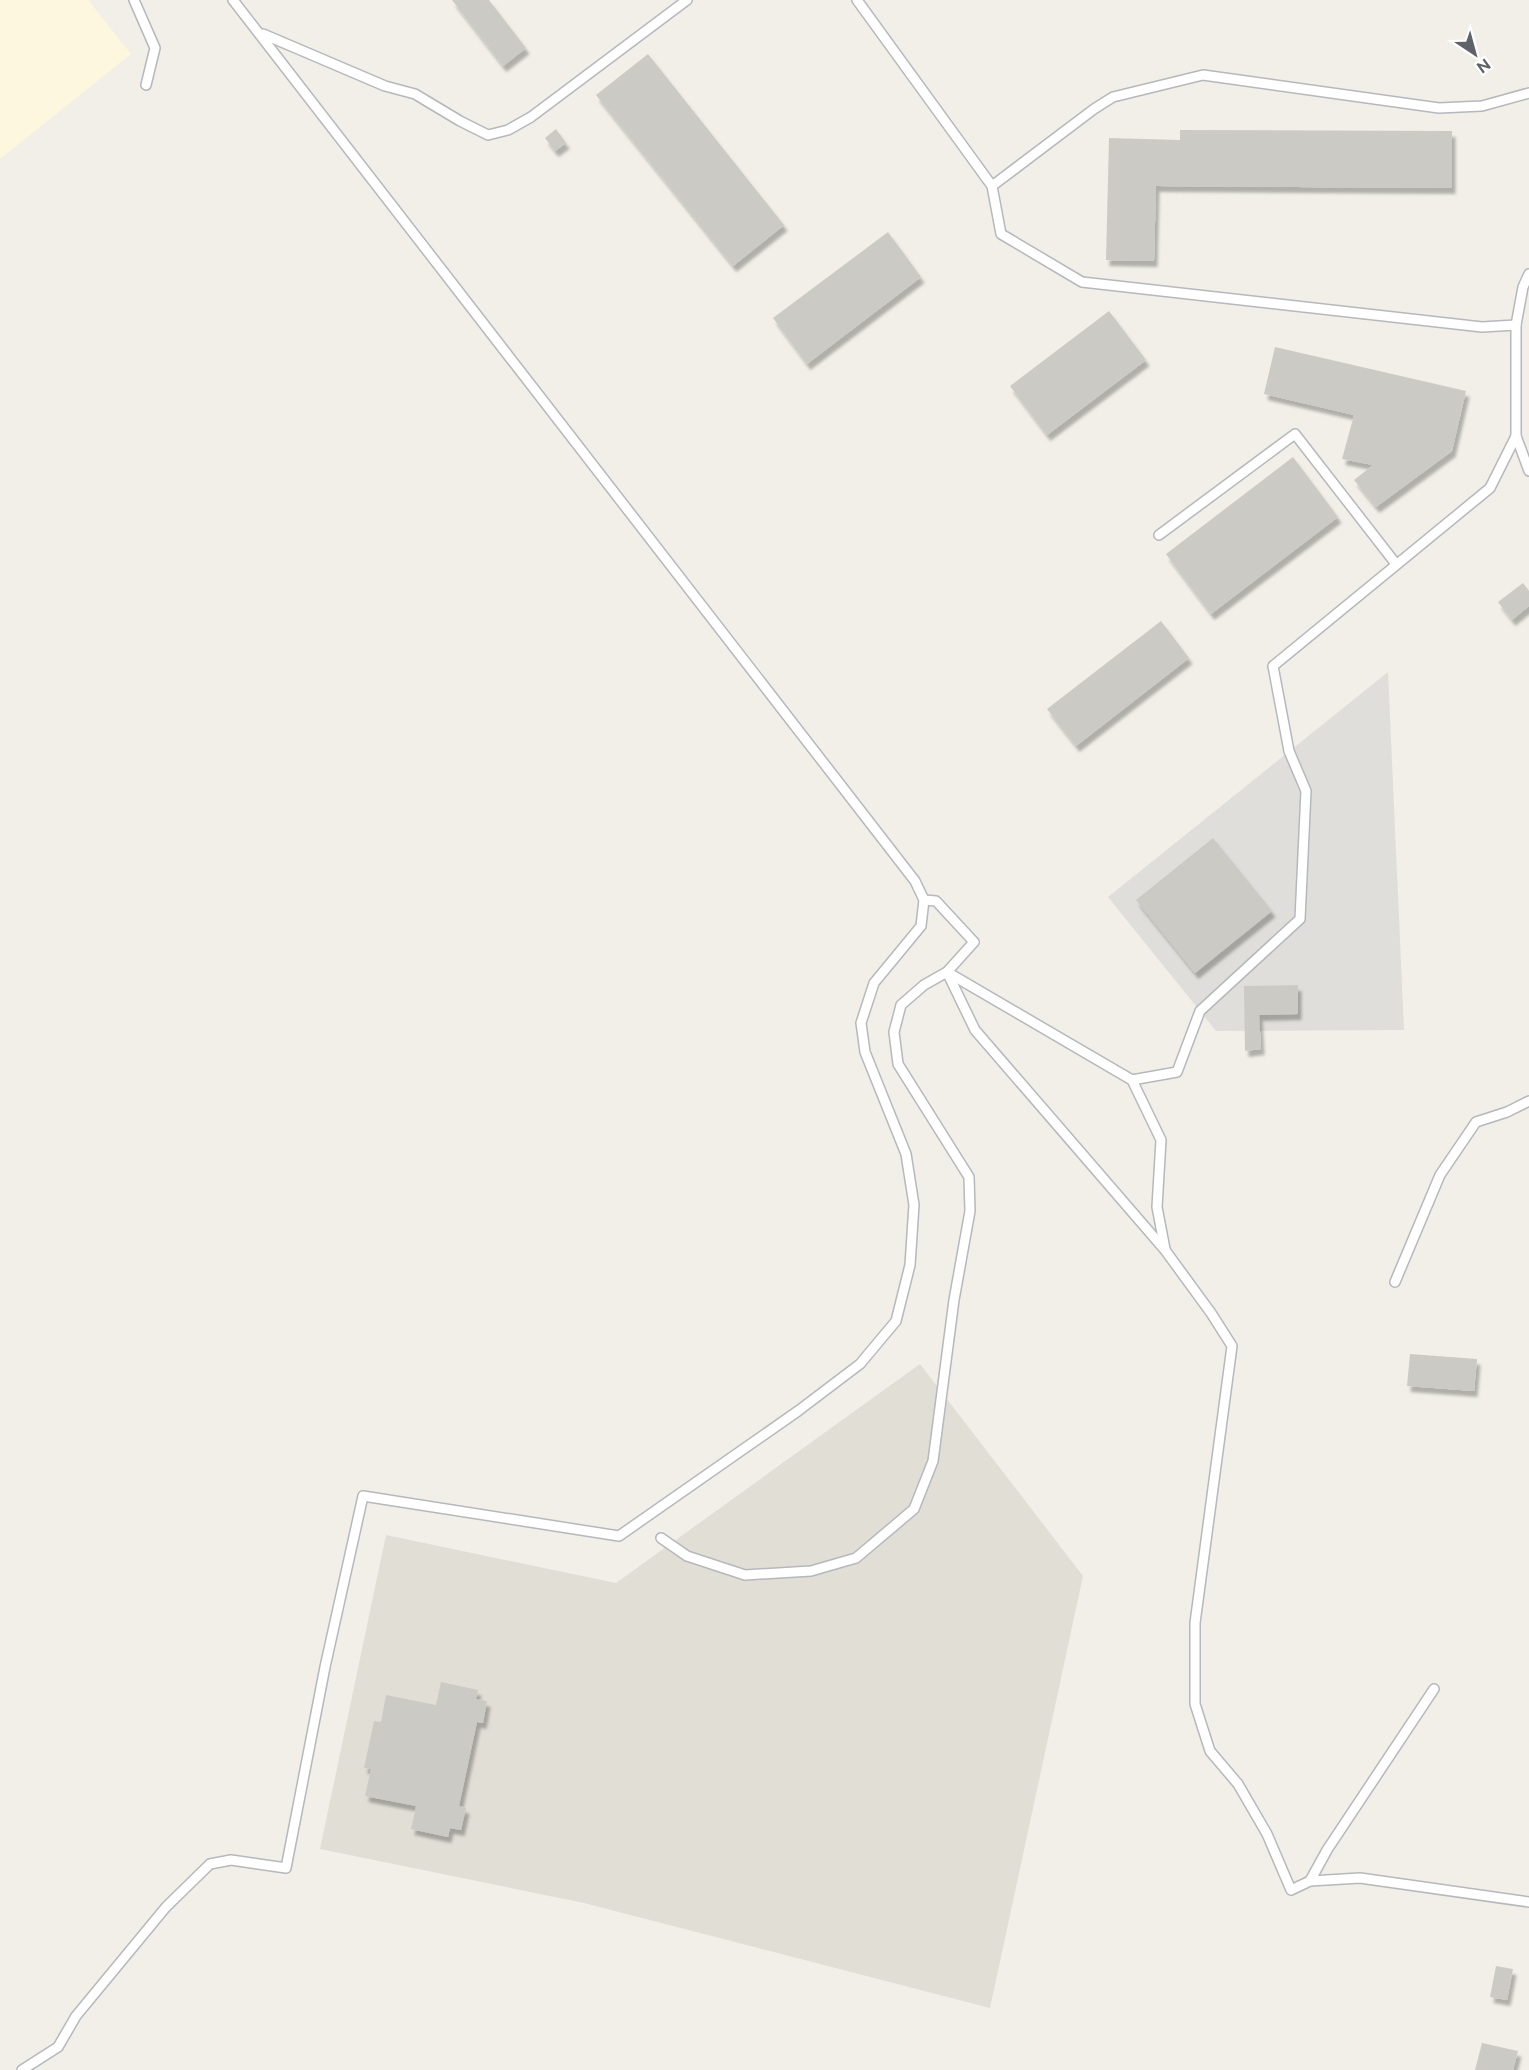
<svg xmlns="http://www.w3.org/2000/svg" width="1529" height="2070" font-family="Raleway,sans-serif">
	<defs>
		<filter id="shadow"><feDropShadow dx="3.5" dy="6" stdDeviation="1.5" flood-color="#0004"/></filter>
	</defs>
	<rect width="100%" height="100%" fill="#f1efe8"/>
	<path fill="#fef7e0" d="M 0,0 L 88,0 L 131,54 L 0,159 Z"/>
	<path fill="#e0deda" d="M 1388,672 L 1404,1030 L 1216,1031 L 1108,897 Z"/>
	<path fill="#e1ded6" d="M 920,1364 L 1083,1576 L 990,2008 L 584,1903 L 320,1849 L 386,1535 L 616,1583 Z"/>
	<g fill="#cccac5" filter="url(#shadow)">
		<path d="M 452,0 L 489,0 L 526,48 L 503,66 Z"/>
		<path d="M 648,54 L 784,225 L 733,266 L 596,95 Z"/>
		<path d="M 556,129 L 566,143 L 555,151 L 545,138 Z"/>
		<path d="M 1180,130 L 1452,131 L 1452,188 L 1156,186 L 1154,261 L 1106,260 L 1109,138 L 1180,140 Z"/>
		<path d="M 888,232 L 921,277 L 807,364 L 773,318 Z"/>
		<path d="M 1109,311 L 1146,360 L 1047,435 L 1010,386 Z"/>
		<path d="M 1275,347 L 1466,391 L 1452,451 L 1376,507 L 1354,480 L 1373,465 L 1342,459 L 1354,415 L 1264,394 Z"/>
		<path d="M 1293,457 L 1338,517 L 1211,614 L 1166,554 Z"/>
		<path d="M 1523,583 L 1529,591 L 1529,606 L 1512,620 L 1498,602 Z"/>
		<path d="M 1161,621 L 1189,658 L 1076,746 L 1047,709 Z"/>
		<path d="M 1213,838 L 1272,911 L 1195,973 L 1136,900 Z"/>
		<path d="M 1298,985 L 1298,1014 L 1259,1015 L 1261,1049 L 1245,1051 L 1244,986 Z"/>
		<path d="M 1410,1354 L 1477,1359 L 1474,1391 L 1407,1386 Z"/>
		<path d="M 441,1682 L 478,1690 L 476,1699 L 487,1701 L 483,1723 L 477,1722 L 459,1806 L 466,1808 L 461,1830 L 450,1828 L 448,1837 L 411,1829 L 416,1806 L 365,1796 L 371,1769 L 364,1768 L 374,1721 L 381,1722 L 386,1695 L 436,1705 Z"/>
		<path d="M 1496,1966 L 1513,1969 L 1507,2000 L 1490,1997 Z"/>
		<path d="M 1482,2043 L 1518,2051 L 1513,2070 L 1475,2070 Z"/>
	</g>
	<g fill="none" stroke-linecap="round" stroke-linejoin="round">
		<defs>
			<g id="lane">
				<path d="M 134,0 L 155,48 L 146,85"/>
				<path d="M 857,0 L 992,186 L 1001,234 L 1082,282 L 1482,327 L 1516,325"/>
				<path d="M 263,34 L 385,86 L 415,94 L 460,121 L 488,135 L 508,130 L 531,117 L 687,0"/>
				<path d="M 992,186 L 1094,109 L 1113,97 L 1203,75 L 1439,108 L 1482,106 L 1529,93"/>
				<path d="M 1529,274 L 1523,287 L 1516,325 L 1516,436 L 1529,471"/>
				<path d="M 1159,535 L 1295,434 L 1396,564"/>
				<path d="M 924,900 L 936,901 L 974,942 L 947,972 L 975,1030 L 1165,1250 L 1211,1313 L 1232,1346 L 1195,1623 L 1195,1704 L 1210,1751 L 1238,1784 L 1267,1834 L 1291,1890 L 1310,1881 L 1360,1878 L 1529,1902"/>
				<path d="M 1165,1249 L 1157,1207 L 1161,1140 L 1132,1080 L 1177,1072 L 1200,1011 L 1300,919 L 1306,791 L 1289,751 L 1273,666 L 1490,488 L 1516,436"/>
				<path d="M 1395,1282 L 1440,1175 L 1476,1122 L 1507,1112 L 1529,1101"/>
				<path d="M 661,1538 L 687,1556 L 745,1575 L 811,1571 L 856,1558 L 914,1509 L 933,1461 L 954,1300 L 970,1211 L 969,1177 L 898,1064 L 894,1032 L 901,1005 L 924,985 L 947,972 L 1132,1080"/>
				<path d="M 1310,1881 L 1327,1850 L 1434,1689"/>
				<path d="M 22,2070 L 58,2047 L 76,2016 L 166,1907 L 210,1864 L 231,1860 L 286,1868 L 325,1667 L 363,1496 L 619,1536 L 798,1411 L 860,1364 L 896,1321 L 910,1265 L 914,1205 L 906,1154 L 865,1052 L 861,1023 L 874,983 L 921,926 L 924,900 L 915,881 L 233,0"/>
			</g>
		</defs>
		<use href="#lane" stroke="#b5b8bc" stroke-width="12"/>
		<use href="#lane" stroke="#fff" stroke-width="9"/>
	</g>
	<g transform="translate(1475 54) rotate(144)" stroke="#ffffff" stroke-width="4.5" paint-order="stroke">
	<path d="M0-4.5L10 22L0 15L-10 22Z" fill="#5f6368"/>
	<text y="-9" font-size="16" font-weight="bold" text-anchor="middle" fill="#5f6368">N</text>
	</g>
</svg>
